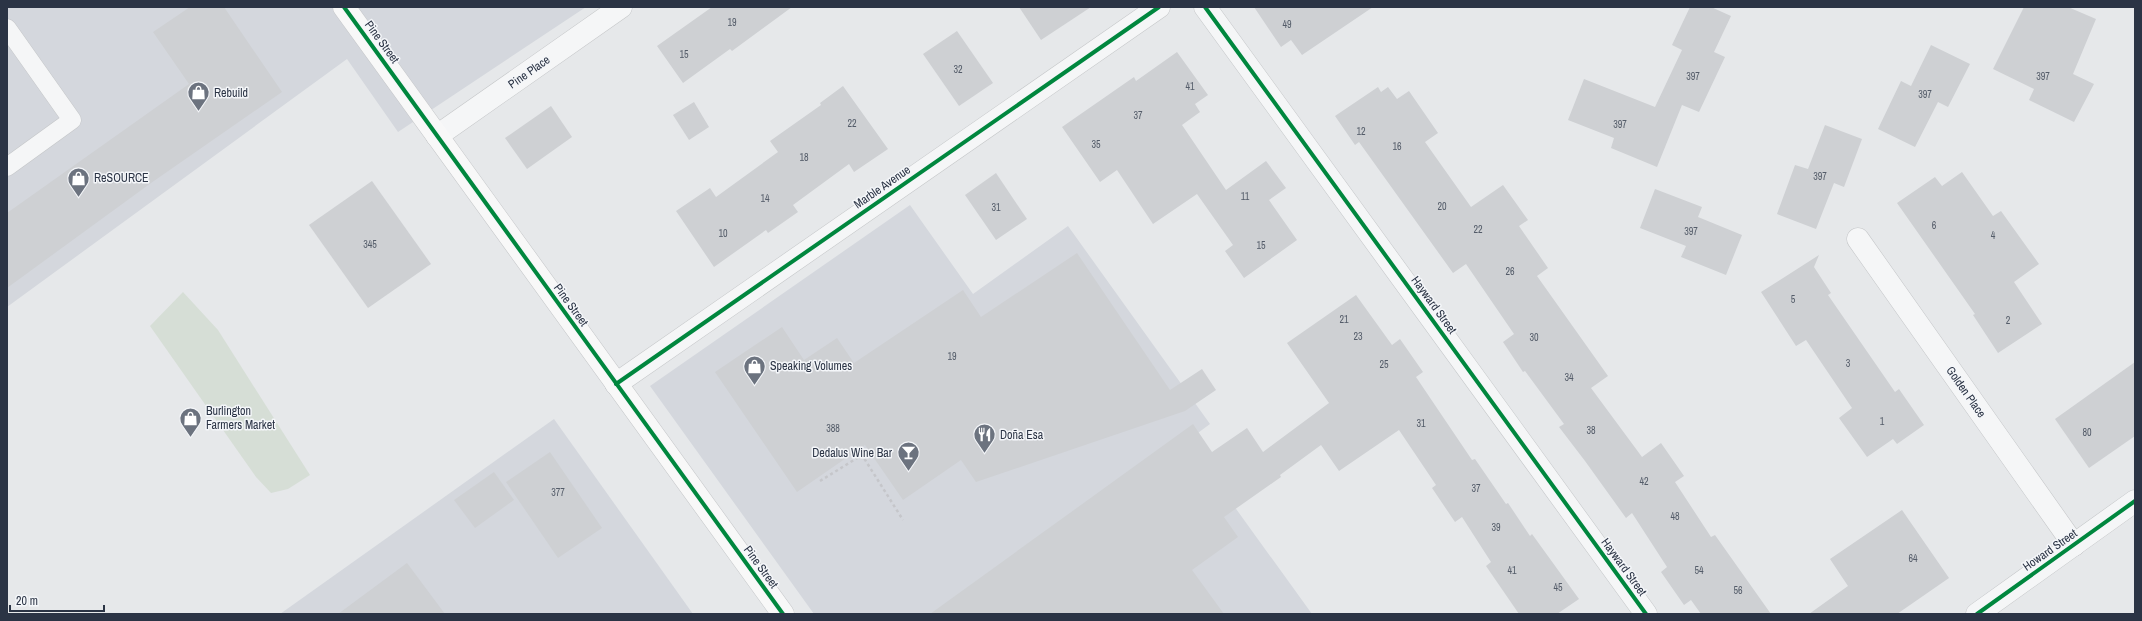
<svg xmlns="http://www.w3.org/2000/svg" width="2142" height="621" font-family="'Archivo Narrow',sans-serif">
	<rect width="100%" height="100%" fill="#e6e8ea"/>
	<g fill="#d4d7dd">
		<path d="M 7,7 L 586,7 L 398,132 L 347,59 L 7,307 Z"/>
		<path d="M 910,205 L 973,294 L 1068,226 L 1210,424 L 1187,441 L 1312,614 L 814,614 L 650,386 Z"/>
		<path d="M 554,419 L 693,614 L 280,614 Z"/>
	</g>
	<path fill="#d6ded6" d="M 183,292 L 218,330 L 310,475 L 288,489 L 271,493 L 256,477 L 150,326 Z"/>
	<g fill="#ced0d3">
		<path d="M 190,7 L 224,7 L 282,92 L 151,183 L 7,288 L 7,213 L 189,84 L 153,32 Z"/>
		<path d="M 712,7 L 792,7 L 732,51 L 730,49 L 683,83 L 657,46 Z"/>
		<path d="M 1019,7 L 1091,7 L 1041,40 Z"/>
		<path d="M 1254,7 L 1373,7 L 1302,55 L 1291,40 L 1281,47 Z"/>
		<path d="M 1690,7 L 1711,7 L 1731,16 L 1714,52 L 1725,57 L 1699,112 L 1682,105 L 1657,167 L 1611,148 L 1614,138 L 1568,120 L 1584,79 L 1655,107 L 1682,50 L 1672,45 Z"/>
		<path d="M 2024,7 L 2068,7 L 2096,19 L 2073,74 L 2094,84 L 2074,122 L 2029,100 L 2034,89 L 1993,69 Z"/>
		<path d="M 957,31 L 993,83 L 959,106 L 923,54 Z"/>
		<path d="M 1931,45 L 1970,64 L 1948,107 L 1938,102 L 1915,147 L 1878,129 L 1901,81 L 1911,86 Z"/>
		<path d="M 1177,52 L 1208,95 L 1195,104 L 1200,112 L 1182,125 L 1226,190 L 1266,161 L 1286,188 L 1269,200 L 1297,240 L 1244,278 L 1225,251 L 1233,245 L 1197,194 L 1153,224 L 1117,170 L 1100,182 L 1062,127 L 1134,77 L 1136,81 Z"/>
		<path d="M 843,86 L 888,149 L 854,172 L 849,164 L 793,205 L 798,212 L 768,233 L 766,230 L 714,267 L 676,211 L 710,188 L 716,197 L 778,152 L 770,141 L 821,105 L 820,103 Z"/>
		<path d="M 1378,87 L 1381,92 L 1388,87 L 1397,99 L 1409,91 L 1438,133 L 1425,142 L 1471,207 L 1503,185 L 1528,220 L 1519,226 L 1548,268 L 1537,276 L 1608,376 L 1591,388 L 1642,457 L 1661,443 L 1684,476 L 1675,482 L 1711,537 L 1715,535 L 1771,614 L 1701,614 L 1691,600 L 1684,605 L 1661,572 L 1667,567 L 1632,513 L 1626,518 L 1585,461 L 1559,427 L 1564,424 L 1525,371 L 1523,372 L 1503,342 L 1514,334 L 1466,264 L 1453,273 L 1359,142 L 1355,145 L 1335,116 Z"/>
		<path d="M 694,102 L 709,127 L 689,140 L 673,115 Z"/>
		<path d="M 551,106 L 572,137 L 527,169 L 505,138 Z"/>
		<path d="M 1825,125 L 1862,139 L 1844,187 L 1834,183 L 1816,229 L 1777,214 L 1795,165 L 1808,169 Z"/>
		<path d="M 1962,172 L 1993,216 L 2001,211 L 2039,264 L 2014,282 L 2042,324 L 1998,353 L 1973,315 L 1975,314 L 1897,203 L 1935,177 L 1942,186 Z"/>
		<path d="M 996,173 L 1027,219 L 996,240 L 965,195 Z"/>
		<path d="M 372,181 L 431,264 L 368,308 L 309,225 Z"/>
		<path d="M 1655,189 L 1702,207 L 1698,217 L 1742,235 L 1726,275 L 1681,257 L 1686,246 L 1640,228 Z"/>
		<path d="M 1077,253 L 1170,390 L 1202,369 L 1216,390 L 1185,411 L 976,482 L 961,460 L 903,500 L 865,445 L 797,492 L 715,372 L 782,327 L 804,360 L 837,338 L 854,363 L 963,290 L 981,317 Z"/>
		<path d="M 1819,255 L 1814,267 L 1831,293 L 1828,295 L 1895,392 L 1899,389 L 1924,425 L 1897,444 L 1893,439 L 1867,457 L 1839,418 L 1852,408 L 1806,340 L 1796,346 L 1761,292 Z"/>
		<path d="M 1356,295 L 1392,345 L 1400,339 L 1423,372 L 1416,377 L 1472,460 L 1475,459 L 1506,504 L 1508,503 L 1530,536 L 1532,534 L 1579,599 L 1557,614 L 1519,614 L 1486,566 L 1491,562 L 1462,517 L 1455,522 L 1432,488 L 1436,485 L 1399,430 L 1339,471 L 1321,445 L 1280,475 L 1281,477 L 1224,517 L 1238,537 L 1192,570 L 1224,614 L 930,614 L 1193,424 L 1212,452 L 1247,428 L 1263,452 L 1329,403 L 1287,343 Z"/>
		<path d="M 2135,362 L 2135,436 L 2089,468 L 2055,419 Z"/>
		<path d="M 550,452 L 602,528 L 558,558 L 506,482 Z"/>
		<path d="M 494,472 L 514,500 L 475,528 L 454,500 Z"/>
		<path d="M 1902,510 L 1949,578 L 1897,614 L 1809,614 L 1848,586 L 1830,559 Z"/>
		<path d="M 407,563 L 445,614 L 338,614 Z"/>
	</g>
	<g fill="none" stroke-linecap="round" stroke-linejoin="round">
		<defs>
			<path id="lane" d="M 7,28 L 72,120 L 7,167"/>
			<g id="street">
				<path d="M 1205,7 L 1646,614"/>
				<path d="M 437,136 L 621,7"/>
				<path d="M 1858,239 L 2074,545"/>
				<path d="M 616,384 L 1159,7"/>
				<path d="M 1977,614 L 2135,501"/>
			</g>
			<path id="secondary" d="M 344,7 L 783,614"/>
		</defs>
		<use href="#lane" stroke="#c4c6c8" stroke-width="19"/>
		<use href="#street" stroke="#c4c6c8" stroke-width="23"/>
		<use href="#secondary" stroke="#c4c6c8" stroke-width="23"/>
		<path stroke="#c5c6ca" stroke-width="2.5" stroke-dasharray="3 3" stroke-linecap="butt" d="M 820,481 L 862,455 L 903,520"/>
		<use href="#lane" stroke="#f5f6f7" stroke-width="18"/>
		<use href="#street" stroke="#f5f6f7" stroke-width="22"/>
		<use href="#secondary" stroke="#f8f8f8" stroke-width="22"/>
		<defs>
			<g id="cycleway">
				<path d="M 344,7 L 783,614"/>
				<path d="M 1205,7 L 1646,614"/>
				<path d="M 616,384 L 1159,7"/>
				<path d="M 1977,614 L 2135,501"/>
			</g>
		</defs>
		<use href="#cycleway" stroke="#f4f6f9" stroke-width="6"/>
		<use href="#cycleway" stroke="#00873e" stroke-width="4"/>
	</g>
	<defs>
		<symbol id="shop-pin" viewBox="-11 -11 22 30"><path d="M0 17L-7.5 6A9.5 9.5 0 1 1 7.5 6Z" fill="#6c737f" stroke="#f4f6f9"/><path d="M-5-2.5h2.3a2.7 3.5 0 0 1 5.4 0H5L5.5 6h-11ZM-1.5-2.5h3a1.5 2.3 0 0 0-3 0Z" fill="#fff"/></symbol>
		<symbol id="restaurant-pin" viewBox="-11 -11 22 30"><path d="M0 17L-7.5 6A9.5 9.5 0 1 1 7.5 6Z" fill="#6c737f" stroke="#f4f6f9"/><path d="M-5-6h1v4h1v-4h1v4h1v-4h1v5L-1.5 .5V6h-2V.5L-5-1ZM5-6V6H3V1.5H1.5Q1.5-4 5-6Z" fill="#fff"/></symbol>
		<symbol id="bar-pin" viewBox="-11 -11 22 30"><path d="M0 17L-7.5 6A9.5 9.5 0 1 1 7.5 6Z" fill="#6c737f" stroke="#f4f6f9"/><path d="M-6-5H6L.8 .8V4.5H3.5V6h-7V4.5H-.8V.8Z" fill="#fff"/></symbol>
	</defs>
	<g fill-rule="evenodd">
		<use href="#shop-pin" x="186" y="80" width="25" height="34"/>
		<use href="#shop-pin" x="66" y="166" width="25" height="34"/>
		<use href="#shop-pin" x="742" y="354" width="25" height="34"/>
		<use href="#shop-pin" x="178" y="406" width="25" height="34"/>
		<use href="#restaurant-pin" x="972" y="422" width="25" height="34"/>
		<use href="#bar-pin" x="896" y="440" width="25" height="34"/>
	</g>
	<g text-anchor="middle" dominant-baseline="central" stroke-width="3" stroke-linejoin="round" paint-order="stroke">
		<g font-size="10" fill="#545c69">
			<text x="732" y="22">19</text>
			<text x="1287" y="24">49</text>
			<text x="684" y="54">15</text>
			<text x="958" y="69">32</text>
			<text x="1693" y="76">397</text>
			<text x="2043" y="76">397</text>
			<text x="1190" y="86">41</text>
			<text x="1925" y="94">397</text>
			<text x="1138" y="115">37</text>
			<text x="852" y="123">22</text>
			<text x="1620" y="124">397</text>
			<text x="1361" y="131">12</text>
			<text x="1096" y="144">35</text>
			<text x="1397" y="146">16</text>
			<text x="804" y="157">18</text>
			<text x="1820" y="176">397</text>
			<text x="1245" y="196">11</text>
			<text x="765" y="198">14</text>
			<text x="1442" y="206">20</text>
			<text x="996" y="207">31</text>
			<text x="1934" y="225">6</text>
			<text x="1478" y="229">22</text>
			<text x="1691" y="231">397</text>
			<text x="723" y="233">10</text>
			<text x="1993" y="235">4</text>
			<text x="370" y="244">345</text>
			<text x="1261" y="245">15</text>
			<text x="1510" y="271">26</text>
			<text x="1793" y="299">5</text>
			<text x="1344" y="319">21</text>
			<text x="2008" y="320">2</text>
			<text x="1358" y="336">23</text>
			<text x="1534" y="337">30</text>
			<text x="952" y="356">19</text>
			<text x="1848" y="363">3</text>
			<text x="1384" y="364">25</text>
			<text x="1569" y="377">34</text>
			<text x="1882" y="421">1</text>
			<text x="1421" y="423">31</text>
			<text x="833" y="428">388</text>
			<text x="1591" y="430">38</text>
			<text x="2087" y="432">80</text>
			<text x="1644" y="481">42</text>
			<text x="1476" y="488">37</text>
			<text x="558" y="492">377</text>
			<text x="1675" y="516">48</text>
			<text x="1496" y="527">39</text>
			<text x="1913" y="558">64</text>
			<text x="1512" y="570">41</text>
			<text x="1699" y="570">54</text>
			<text x="1558" y="587">45</text>
			<text x="1738" y="590">56</text>
		</g>
		<g font-size="12" fill="#2b3445" stroke="#f4f6f9">
			<text transform="translate(382 42) rotate(54)">Pine Street</text>
			<text transform="translate(529 72) rotate(-35)">Pine Place</text>
			<text transform="translate(882 187) rotate(-35)">Marble Avenue</text>
			<text transform="translate(571 305) rotate(54)">Pine Street</text>
			<text transform="translate(1434 305) rotate(54)">Hayward Street</text>
			<text transform="translate(1966 392) rotate(55)">Golden Place</text>
			<text transform="translate(2050 550) rotate(-35)">Howard Street</text>
			<text transform="translate(761 567) rotate(54)">Pine Street</text>
			<text transform="translate(1624 567) rotate(54)">Hayward Street</text>
		</g>
		<g font-size="12" fill="#2b3445" stroke="#f4f6f9" text-anchor="start">
			<text x="214" y="93">Rebuild</text>
			<text x="94" y="178">ReSOURCE</text>
			<text x="770" y="366">Speaking Volumes</text>
			<text x="206" y="411">Burlington<tspan x="206" dy="14">Farmers Market</tspan></text>
			<text x="1000" y="435">Doña Esa</text>
			<text x="892" y="453" text-anchor="end">Dedalus Wine Bar</text>
		</g>
	</g>
	<rect width="2142" height="621" fill="none" stroke="#2b3445" stroke-width="16"/>
	<path d="M10 605v6h94v-6" fill="none" stroke="#2b3445" stroke-width="2"/>
	<text x="16" y="605" font-size="12" fill="#2b3445" stroke="#f4f6f9" stroke-width="3" paint-order="stroke">20 m</text>
</svg>
